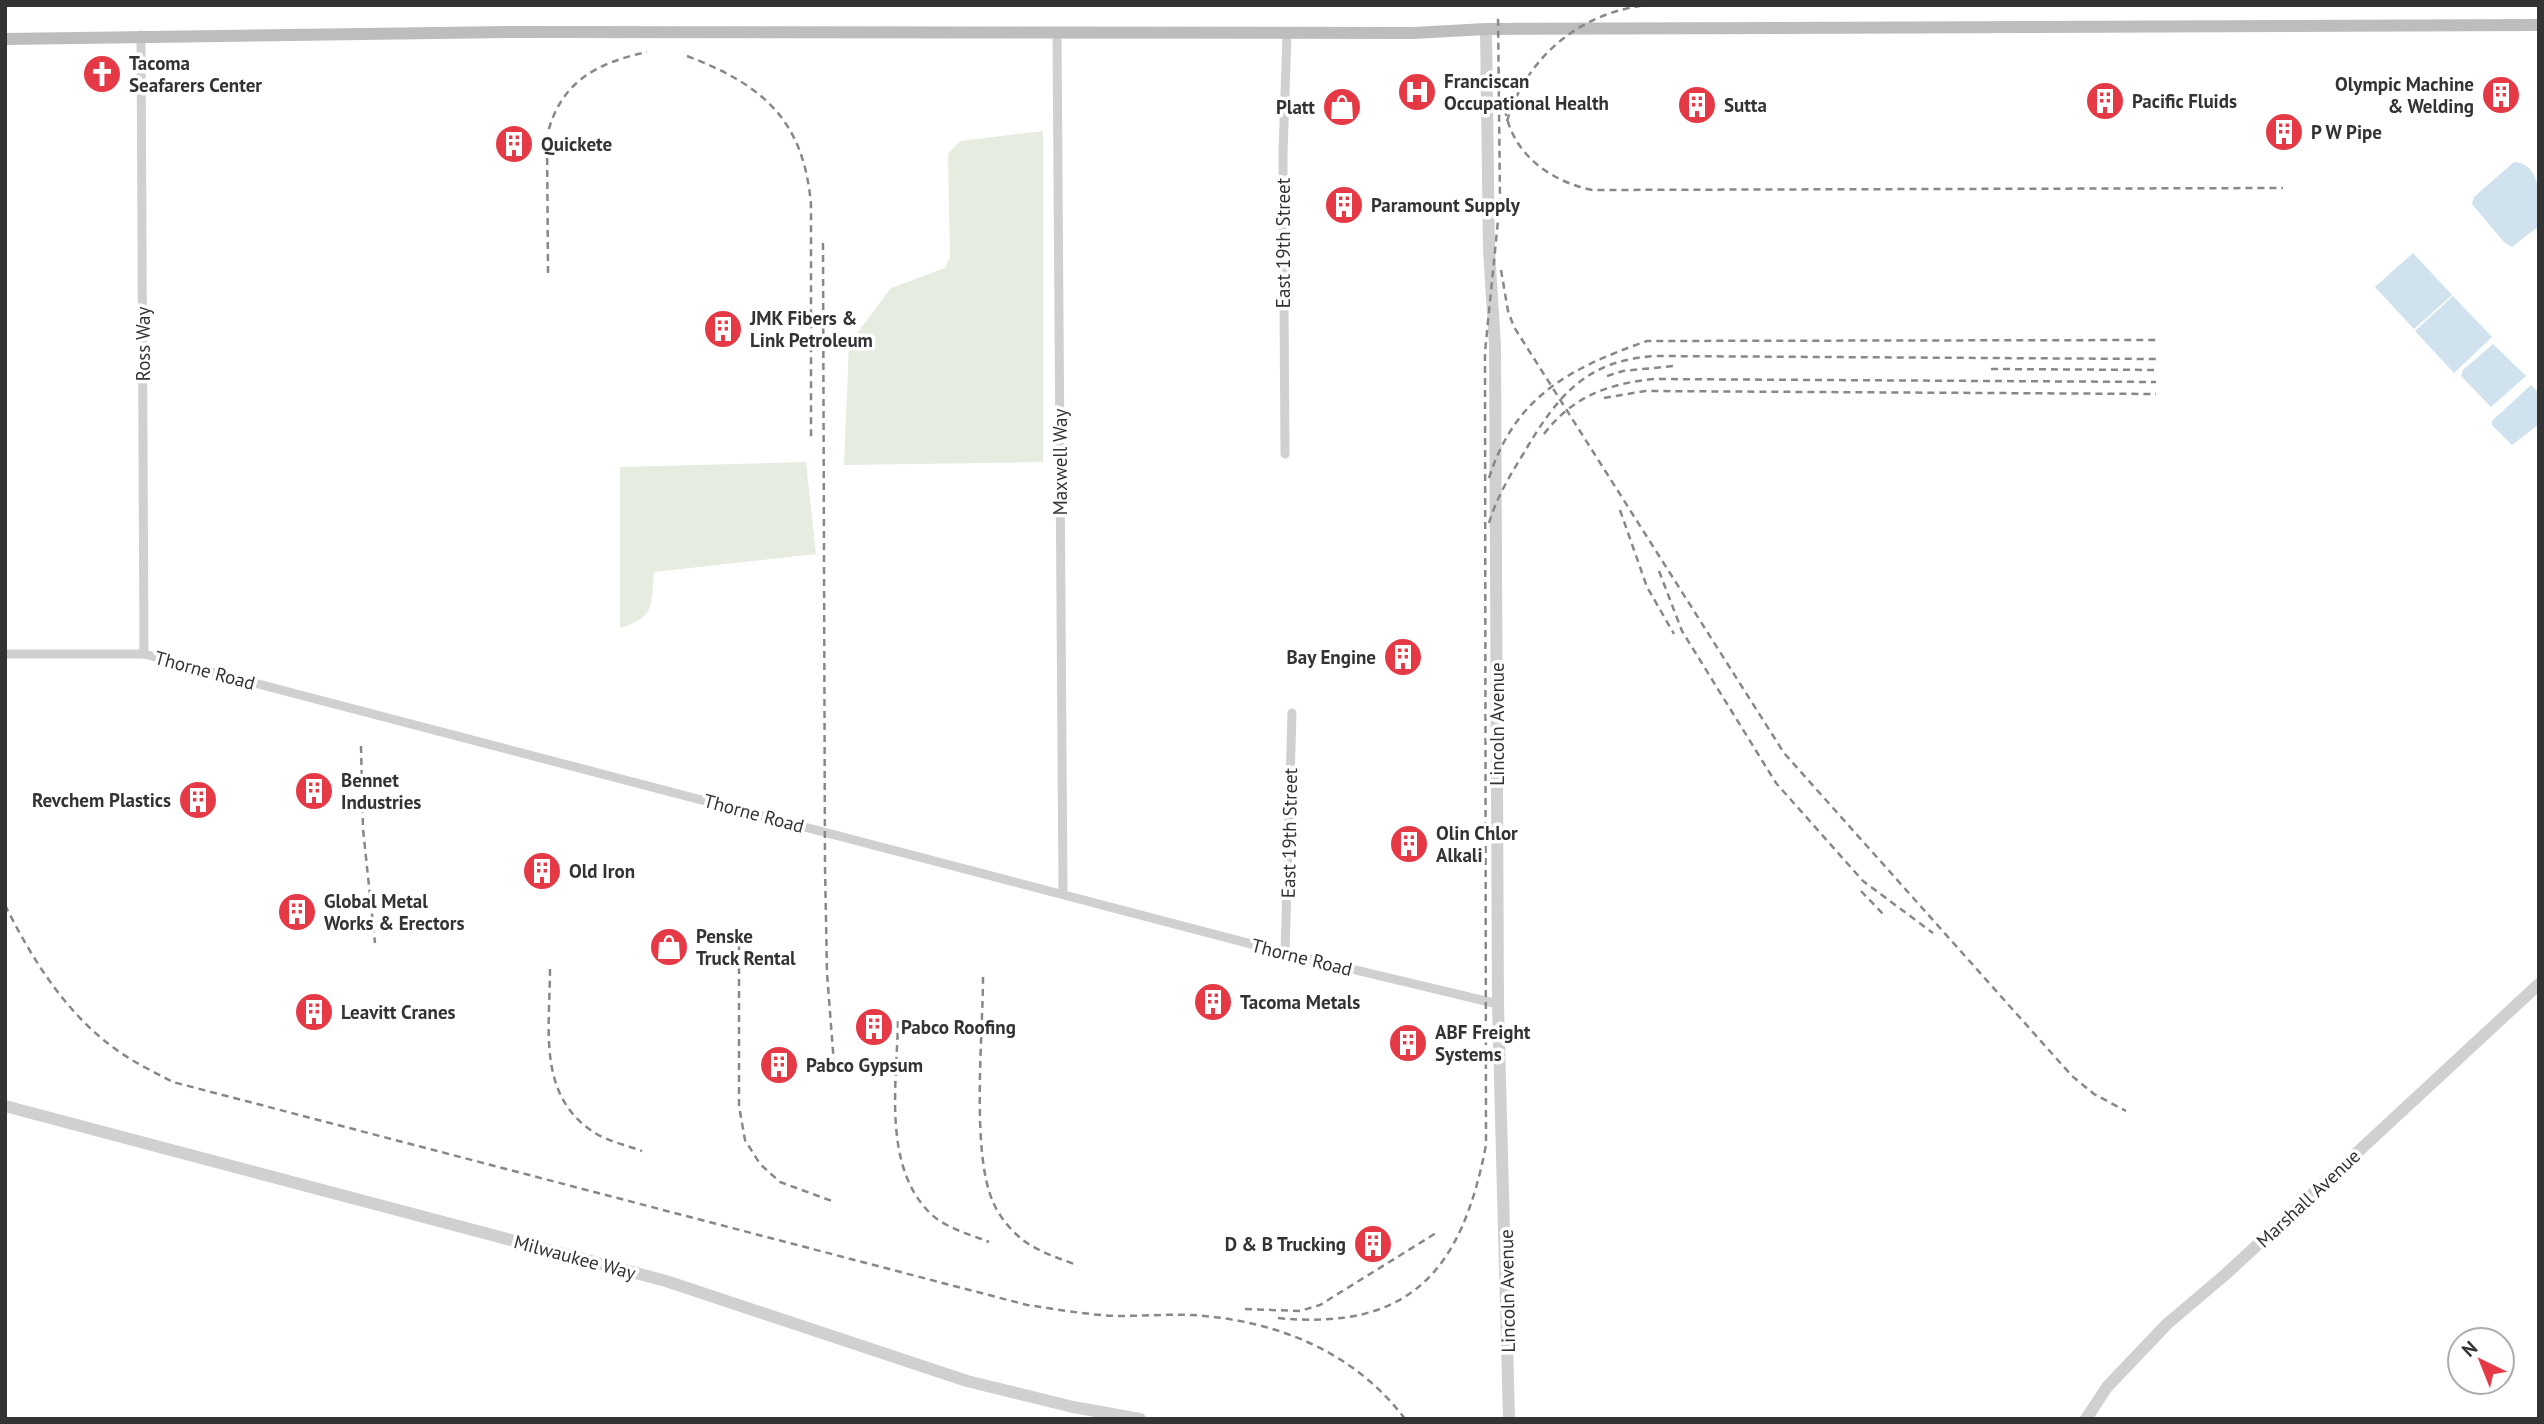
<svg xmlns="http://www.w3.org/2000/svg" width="2544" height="1424" font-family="'PT Sans',sans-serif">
	<rect width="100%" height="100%" fill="#fff"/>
	<g fill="#e6ecdf">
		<path d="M 1043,131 L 1043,462 L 844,465 L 849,344 L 891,288 L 945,268 L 950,257 L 948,154 L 960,141 Z"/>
		<path d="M 806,462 L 816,554 L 654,572 C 651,605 656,617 620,628 L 620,467 Z"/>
	</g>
	<g fill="#cfe2ee">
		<path d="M 2514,162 C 2544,164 2539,205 2539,226 L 2512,247 L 2504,242 L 2472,204 L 2474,197 Z"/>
		<path d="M 2413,253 L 2452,295 L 2414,329 L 2375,287 Z"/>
		<path d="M 2453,296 L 2492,337 L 2454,373 L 2415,331 Z"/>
		<path d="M 2493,344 L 2526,376 L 2491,407 L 2461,376 L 2463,370 Z"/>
		<path d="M 2531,385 L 2539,393 L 2539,424 L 2512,445 L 2492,425 L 2492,421 Z"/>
	</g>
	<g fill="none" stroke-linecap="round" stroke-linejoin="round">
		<g stroke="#d0d0d0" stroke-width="9">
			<path d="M 1057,32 L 1063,893"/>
			<path d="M 141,35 L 144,654"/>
			<path d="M 1285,454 L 1283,154 L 1287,33"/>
			<path d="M 5,654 L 144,654 L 1293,955 L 1498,1004"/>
			<path d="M 1285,953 L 1292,713"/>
		</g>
		<g stroke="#d0d0d0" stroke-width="12">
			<path d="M 1486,29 L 1489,250 L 1495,345 L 1498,1004 L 1509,1419"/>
			<path d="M 5,1106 L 666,1281 L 967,1381 L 1073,1407 L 1140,1419"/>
			<path d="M 2086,1419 L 2107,1387 L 2167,1324 L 2226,1274 L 2539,984"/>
		</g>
		<path stroke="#bdbdbd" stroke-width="12" d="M 5,39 L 508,32 L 1413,33 L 1486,29 L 2539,25"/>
		<g stroke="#888" stroke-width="2.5" stroke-dasharray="7 5" stroke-linecap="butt">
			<path d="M 687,56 C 763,85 804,120 811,205 L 811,438"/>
			<path d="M 1505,109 C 1512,154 1550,181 1592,190 L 2283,188"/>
			<path d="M 1507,121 C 1527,56 1582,11 1649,5"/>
			<path d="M 823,243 L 825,866 L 827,973 L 834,1064"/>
			<path d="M 1501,270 L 1508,311 L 1514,327 L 1784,753 L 2072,1076 L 2094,1094 L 2126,1111"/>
			<path d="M 548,273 L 547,136 C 560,82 596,63 647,52"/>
			<path d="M 1991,369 L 2157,370"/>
			<path d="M 1607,376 L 1623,371 L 1673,366"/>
			<path d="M 1604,398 L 1645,391 L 2156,394"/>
			<path d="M 1544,434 C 1572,397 1607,384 1653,379 L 2156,382"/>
			<path d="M 1489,478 C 1515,396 1570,368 1647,341 L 2157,340"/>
			<path d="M 1620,510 L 1647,587 L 1674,634"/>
			<path d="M 1489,523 C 1496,499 1509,477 1522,456 C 1556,398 1584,360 1656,356 L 2157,359"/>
			<path d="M 1659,571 L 1682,631 L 1776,783 L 1863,881 L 1933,933"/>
			<path d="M 361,746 L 363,829 L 375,943"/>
			<path d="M 1861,891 L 1883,914"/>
			<path d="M 5,905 C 33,961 68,1017 121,1053 C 137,1064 156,1073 173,1082 L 1027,1305 C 1056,1309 1087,1315 1117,1316 C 1142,1316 1167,1314 1192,1315 C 1275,1320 1354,1351 1405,1419"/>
			<path d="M 739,931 L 739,1106 L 745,1140 L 760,1164 L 780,1182 L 832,1201"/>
			<path d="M 550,969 C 550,1027 537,1094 592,1131 C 606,1141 626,1145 642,1151"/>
			<path d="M 983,977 C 983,1035 971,1152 993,1202 C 999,1216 1011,1231 1023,1240 C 1039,1252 1058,1258 1077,1265"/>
			<path d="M 898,1021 C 897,1082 882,1167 931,1214 C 946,1228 969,1234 989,1242"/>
			<path d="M 1245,1309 L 1300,1311 L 1320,1305 L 1436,1233"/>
			<path d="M 1278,1318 C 1411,1331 1462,1270 1486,1145 L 1485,352 L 1500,200 L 1498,14"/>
		</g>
	</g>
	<defs>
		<symbol id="church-disc" viewBox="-11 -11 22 22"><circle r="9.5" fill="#e63946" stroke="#fff"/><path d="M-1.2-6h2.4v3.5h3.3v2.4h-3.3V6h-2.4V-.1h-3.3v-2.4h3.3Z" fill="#fff"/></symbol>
		<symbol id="hospital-disc" viewBox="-11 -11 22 22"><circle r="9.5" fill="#e63946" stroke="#fff"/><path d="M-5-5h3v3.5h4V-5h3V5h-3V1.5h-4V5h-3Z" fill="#fff"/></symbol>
		<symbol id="building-disc" viewBox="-11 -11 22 22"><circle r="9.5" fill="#e63946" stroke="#fff"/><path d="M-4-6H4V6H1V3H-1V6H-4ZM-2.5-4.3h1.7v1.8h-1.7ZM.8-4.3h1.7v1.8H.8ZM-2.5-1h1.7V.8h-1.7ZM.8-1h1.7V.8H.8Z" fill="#fff"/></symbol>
		<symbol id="shop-disc" viewBox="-11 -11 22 22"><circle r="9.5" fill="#e63946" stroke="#fff"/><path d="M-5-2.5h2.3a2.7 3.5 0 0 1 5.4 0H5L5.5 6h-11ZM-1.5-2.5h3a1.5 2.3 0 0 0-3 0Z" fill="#fff"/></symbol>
	</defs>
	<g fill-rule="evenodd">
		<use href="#church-disc" x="80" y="52" width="44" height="44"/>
		<use href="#hospital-disc" x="1395" y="70" width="44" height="44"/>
		<use href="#building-disc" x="2479" y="73" width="44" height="44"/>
		<use href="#building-disc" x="2083" y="79" width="44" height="44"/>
		<use href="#building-disc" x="1675" y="83" width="44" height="44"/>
		<use href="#shop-disc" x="1320" y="85" width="44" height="44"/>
		<use href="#building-disc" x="2262" y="110" width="44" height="44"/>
		<use href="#building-disc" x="492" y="122" width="44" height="44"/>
		<use href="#building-disc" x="1322" y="183" width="44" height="44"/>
		<use href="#building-disc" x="701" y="307" width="44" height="44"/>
		<use href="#building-disc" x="1381" y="635" width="44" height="44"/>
		<use href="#building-disc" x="292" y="769" width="44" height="44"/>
		<use href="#building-disc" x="176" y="778" width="44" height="44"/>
		<use href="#building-disc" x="1387" y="822" width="44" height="44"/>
		<use href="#building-disc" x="520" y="849" width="44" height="44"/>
		<use href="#building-disc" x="275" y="890" width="44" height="44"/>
		<use href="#shop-disc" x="647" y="925" width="44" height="44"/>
		<use href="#building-disc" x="1191" y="980" width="44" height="44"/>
		<use href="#building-disc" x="292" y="990" width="44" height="44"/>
		<use href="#building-disc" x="852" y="1005" width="44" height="44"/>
		<use href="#building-disc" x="1386" y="1021" width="44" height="44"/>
		<use href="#building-disc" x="757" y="1043" width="44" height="44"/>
		<use href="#building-disc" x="1351" y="1222" width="44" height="44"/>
	</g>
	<g text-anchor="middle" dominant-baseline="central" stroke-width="7" stroke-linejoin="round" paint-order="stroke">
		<g font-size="19" font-weight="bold" fill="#333" stroke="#fff" text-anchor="start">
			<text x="129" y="63">Tacoma<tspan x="129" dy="22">Seafarers Center</tspan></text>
			<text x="1444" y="81">Franciscan<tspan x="1444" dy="22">Occupational Health</tspan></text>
			<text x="2474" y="84" text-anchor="end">Olympic Machine<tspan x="2474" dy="22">&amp; Welding</tspan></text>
			<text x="2132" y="101">Pacific Fluids</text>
			<text x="1724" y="105">Sutta</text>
			<text x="1315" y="107" text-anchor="end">Platt</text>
			<text x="2311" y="132">P W Pipe</text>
			<text x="541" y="144">Quickete</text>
			<text x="1371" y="205">Paramount Supply</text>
			<text x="750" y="318">JMK Fibers &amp;<tspan x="750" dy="22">Link Petroleum</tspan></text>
			<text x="1376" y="657" text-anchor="end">Bay Engine</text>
			<text x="341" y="780">Bennet<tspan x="341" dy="22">Industries</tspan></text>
			<text x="171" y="800" text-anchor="end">Revchem Plastics</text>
			<text x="1436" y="833">Olin Chlor<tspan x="1436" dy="22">Alkali</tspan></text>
			<text x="569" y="871">Old Iron</text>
			<text x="324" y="901">Global Metal<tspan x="324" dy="22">Works &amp; Erectors</tspan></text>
			<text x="696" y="936">Penske<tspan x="696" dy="22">Truck Rental</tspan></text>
			<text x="1240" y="1002">Tacoma Metals</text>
			<text x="341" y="1012">Leavitt Cranes</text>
			<text x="901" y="1027">Pabco Roofing</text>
			<text x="1435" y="1032">ABF Freight<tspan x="1435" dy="22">Systems</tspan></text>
			<text x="806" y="1065">Pabco Gypsum</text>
			<text x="1346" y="1244" text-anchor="end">D &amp; B Trucking</text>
		</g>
		<g font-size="19" fill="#333" stroke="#fff">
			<text transform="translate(1283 243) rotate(-90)">East 19th Street</text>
			<text transform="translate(143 344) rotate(-90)">Ross Way</text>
			<text transform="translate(1060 462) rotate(-90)">Maxwell Way</text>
			<text transform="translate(205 670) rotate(15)">Thorne Road</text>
			<text transform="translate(1497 724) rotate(-90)">Lincoln Avenue</text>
			<text transform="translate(754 813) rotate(15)">Thorne Road</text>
			<text transform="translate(1289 833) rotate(-89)">East 19th Street</text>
			<text transform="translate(1302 957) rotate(14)">Thorne Road</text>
			<text transform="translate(2308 1198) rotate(-43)">Marshall Avenue</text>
			<text transform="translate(575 1257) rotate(15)">Milwaukee Way</text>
			<text transform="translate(1507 1291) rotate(-91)">Lincoln Avenue</text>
		</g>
	</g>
	<rect width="2544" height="1424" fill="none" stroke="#333333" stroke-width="14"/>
	<g transform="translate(2481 1361) rotate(317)"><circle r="33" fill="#ffffff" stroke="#adadad" stroke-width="2"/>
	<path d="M0-5L12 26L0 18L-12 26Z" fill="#e63946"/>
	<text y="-10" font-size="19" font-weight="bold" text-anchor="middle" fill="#333333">N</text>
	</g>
</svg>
